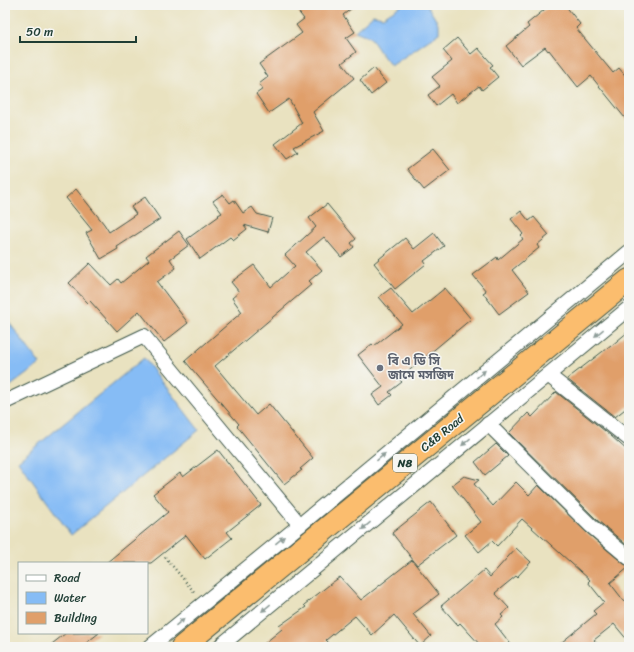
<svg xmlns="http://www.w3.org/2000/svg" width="634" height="652" font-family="Sriracha,'Noto Sans Bengali',sans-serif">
	<rect width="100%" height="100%" fill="#f6f6f2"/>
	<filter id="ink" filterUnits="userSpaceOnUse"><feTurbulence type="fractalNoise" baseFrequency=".025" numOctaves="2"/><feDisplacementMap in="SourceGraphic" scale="8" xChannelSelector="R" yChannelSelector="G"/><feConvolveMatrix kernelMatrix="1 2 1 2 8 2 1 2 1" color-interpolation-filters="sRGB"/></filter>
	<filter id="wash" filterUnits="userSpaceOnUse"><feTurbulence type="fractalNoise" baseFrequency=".012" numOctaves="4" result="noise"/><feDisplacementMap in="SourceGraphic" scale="16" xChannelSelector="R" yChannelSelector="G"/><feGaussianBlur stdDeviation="0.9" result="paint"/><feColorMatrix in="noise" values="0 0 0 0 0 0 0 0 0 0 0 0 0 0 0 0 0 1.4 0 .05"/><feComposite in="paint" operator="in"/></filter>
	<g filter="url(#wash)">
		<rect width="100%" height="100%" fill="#e9e2c0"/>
		<g fill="#86bcf5" stroke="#527c94">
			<path d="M 402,5 L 427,5 L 439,25 L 439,33 L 391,66 L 380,52 L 370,37 L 355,31 L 373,15 L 383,17 Z"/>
			<path d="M 5,317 L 40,364 L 5,390 Z"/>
			<path d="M 144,358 L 199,430 L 71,535 L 18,461 Z"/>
		</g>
		<g id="blocks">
			<g fill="#e09f6a">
				<path d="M 293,5 L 356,5 L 343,15 L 355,32 L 346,38 L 356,52 L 342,63 L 354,78 L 313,112 L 324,131 L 294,147 L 298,152 L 287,159 L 275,144 L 302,123 L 289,99 L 269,113 L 256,94 L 263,89 L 259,84 L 268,77 L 259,64 L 302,33 L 296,25 L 304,19 Z"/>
				<path d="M 550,5 L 565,5 L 580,24 L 576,28 L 613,73 L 619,68 L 629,80 L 629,123 L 591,76 L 578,87 L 549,50 L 548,51 L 545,47 L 521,65 L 506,46 L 529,27 L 527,24 Z"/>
				<path d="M 457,38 L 471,54 L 478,48 L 493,65 L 490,67 L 498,77 L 482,90 L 479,86 L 457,103 L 451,94 L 436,106 L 428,95 L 440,86 L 432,77 L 452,61 L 443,50 Z"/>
				<path d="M 374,68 L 386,83 L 371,95 L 360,80 Z"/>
				<path d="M 433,149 L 450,170 L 424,190 L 407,169 Z"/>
				<path d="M 76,189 L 104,224 L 109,232 L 136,214 L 131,207 L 145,197 L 160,219 L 117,247 L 118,249 L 101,259 L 86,233 L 92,230 L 66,198 Z"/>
				<path d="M 223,194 L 230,203 L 234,200 L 243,213 L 252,207 L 257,214 L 272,218 L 268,232 L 244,225 L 247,229 L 233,240 L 230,237 L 200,259 L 187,239 L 219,216 L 218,215 L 222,213 L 213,201 Z"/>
				<path d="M 327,204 L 356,239 L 351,243 L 354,247 L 341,257 L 324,237 L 306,252 L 322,270 L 309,281 L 312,284 L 215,366 L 256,415 L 269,404 L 313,458 L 300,469 L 302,470 L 284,484 L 237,426 L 239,424 L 185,361 L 242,312 L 232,298 L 239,292 L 231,282 L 254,265 L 271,287 L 295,266 L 285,255 L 316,227 L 309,218 Z"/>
				<path d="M 521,211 L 529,221 L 534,217 L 549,235 L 537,245 L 539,248 L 512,270 L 529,292 L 499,314 L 483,293 L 486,291 L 473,275 L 497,257 L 498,260 L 523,239 L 521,236 L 523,234 L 511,219 Z"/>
				<path d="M 179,231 L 189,245 L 170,259 L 176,268 L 157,282 L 188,323 L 164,342 L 139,311 L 117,331 L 90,301 L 88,303 L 69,283 L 90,263 L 111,285 L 118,279 L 121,283 L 149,260 L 146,256 Z"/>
				<path d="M 434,233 L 444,246 L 424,261 L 426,264 L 395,289 L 374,263 L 405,238 L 414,249 Z"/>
				<path d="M 391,288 L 413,314 L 445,288 L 471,319 L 399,379 L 402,382 L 389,392 L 392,395 L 379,405 L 372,395 L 383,387 L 358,355 L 372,344 L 374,346 L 402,324 L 379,297 Z"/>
				<path d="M 629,331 L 629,406 L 615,417 L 567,379 L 611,345 L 611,346 Z"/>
				<path d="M 556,392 L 610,435 L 629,452 L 629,547 L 597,520 L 509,433 L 528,413 L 532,417 Z"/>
				<path d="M 496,444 L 508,456 L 485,475 L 475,462 Z"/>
				<path d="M 218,450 L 261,505 L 227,532 L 232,538 L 205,559 L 186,535 L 151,563 L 106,563 L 168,512 L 153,494 L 180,473 L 183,477 Z"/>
				<path d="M 464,476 L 479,480 L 474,484 L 493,506 L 516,482 L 529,495 L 538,485 L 586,532 L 624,564 L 629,566 L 629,567 L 610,583 L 624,601 L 629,597 L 629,642 L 614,624 L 594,640 L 600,647 L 556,647 L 596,614 L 593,611 L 604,602 L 588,582 L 590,580 L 522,519 L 497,546 L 492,541 L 479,552 L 465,535 L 481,522 L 452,485 Z"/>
				<path d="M 431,502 L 456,535 L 417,565 L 392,533 Z"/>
				<path d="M 516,548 L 531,562 L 517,577 L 516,576 L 495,593 L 509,608 L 501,615 L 503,617 L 495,624 L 513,647 L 482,647 L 460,623 L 458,625 L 441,606 L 484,570 L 490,577 Z"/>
				<path d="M 412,560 L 439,594 L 413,614 L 431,636 L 420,646 L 394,615 L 372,635 L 355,616 L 326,640 L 333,647 L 260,647 L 282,629 L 279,626 L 306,607 L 304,605 L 329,585 L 340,577 L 361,600 Z"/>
				<path d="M 66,633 L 99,633 L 81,647 L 48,647 Z"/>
			</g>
		</g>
	</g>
	<g filter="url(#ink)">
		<use href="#blocks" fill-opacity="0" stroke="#3d5649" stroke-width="1"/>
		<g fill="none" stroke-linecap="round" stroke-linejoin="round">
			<defs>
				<g id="street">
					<path d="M 548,375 L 629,439"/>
					<path d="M 5,402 L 144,336 L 300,525"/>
					<path d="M 488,424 L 591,526 L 629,558"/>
					<path d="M 150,647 L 300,525 L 629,252"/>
					<path d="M 219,647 C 356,535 492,421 629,308"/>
				</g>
				<path id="highway" d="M 182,647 L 629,280"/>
			</defs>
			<use href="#street" stroke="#3d5649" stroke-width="16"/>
			<use href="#highway" stroke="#3d5649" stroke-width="24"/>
			<path stroke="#3d5649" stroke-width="2.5" stroke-dasharray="1 3" stroke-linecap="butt" d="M 165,557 L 195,593"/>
			<use href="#street" stroke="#fff" stroke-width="14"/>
			<use href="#highway" stroke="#fbbd6e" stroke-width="22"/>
		</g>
		<defs><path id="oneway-solid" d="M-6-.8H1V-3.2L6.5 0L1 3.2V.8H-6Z"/></defs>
		<g fill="#8f9e9a">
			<use href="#oneway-solid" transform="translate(599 333) rotate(141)"/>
			<use href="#oneway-solid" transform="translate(481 374) rotate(-40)"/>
			<use href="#oneway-solid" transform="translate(466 442) rotate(140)"/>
			<use href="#oneway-solid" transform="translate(381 457) rotate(-40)"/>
			<use href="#oneway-solid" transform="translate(366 526) rotate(140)"/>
			<use href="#oneway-solid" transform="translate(280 540) rotate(-39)"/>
			<use href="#oneway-solid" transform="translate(266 608) rotate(141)"/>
			<use href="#oneway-solid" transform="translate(180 622) rotate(-40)"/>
		</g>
	</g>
	<circle fill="#6b7280" stroke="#f6f6f2" stroke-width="1.5" cx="380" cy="368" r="4"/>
	<g text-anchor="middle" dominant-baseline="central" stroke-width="3" stroke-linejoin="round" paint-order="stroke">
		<rect fill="#f6f6f2" stroke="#60746d" stroke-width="1" x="393" y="454" width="24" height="18" rx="3"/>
		<g font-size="11" font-weight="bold" fill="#1f3d34">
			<text x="405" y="463">N8</text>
		</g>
		<g font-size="12" font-weight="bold" fill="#5b616d" stroke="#f6f6f2" text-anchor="start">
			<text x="388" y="361">বি এ ডি সি<tspan x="388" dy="14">জামে মসজিদ</tspan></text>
		</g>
		<g font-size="12" fill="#1f3d34" stroke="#f6f6f2">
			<text transform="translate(442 433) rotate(-39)">C&amp;B Road</text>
		</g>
	</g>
	<rect width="634" height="652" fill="none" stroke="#f6f6f2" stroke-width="20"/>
	<rect x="18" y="562" width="130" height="72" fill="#f6f6f2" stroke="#a0aca6"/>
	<rect x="26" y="575" width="20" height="6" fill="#ffffff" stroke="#a0aca6"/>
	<text x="54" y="582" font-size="12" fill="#1f3d34">Road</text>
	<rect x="26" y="592" width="20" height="12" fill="#86bcf5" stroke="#a0aca6"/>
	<text x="54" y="602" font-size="12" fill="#1f3d34">Water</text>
	<rect x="26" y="612" width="20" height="12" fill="#e09f6a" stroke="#a0aca6"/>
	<text x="54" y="622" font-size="12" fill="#1f3d34">Building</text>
	<path d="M20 36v6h116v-6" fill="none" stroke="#1f3d34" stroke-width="2"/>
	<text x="26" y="36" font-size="12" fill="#1f3d34" stroke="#f6f6f2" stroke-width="3" paint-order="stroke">50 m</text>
</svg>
